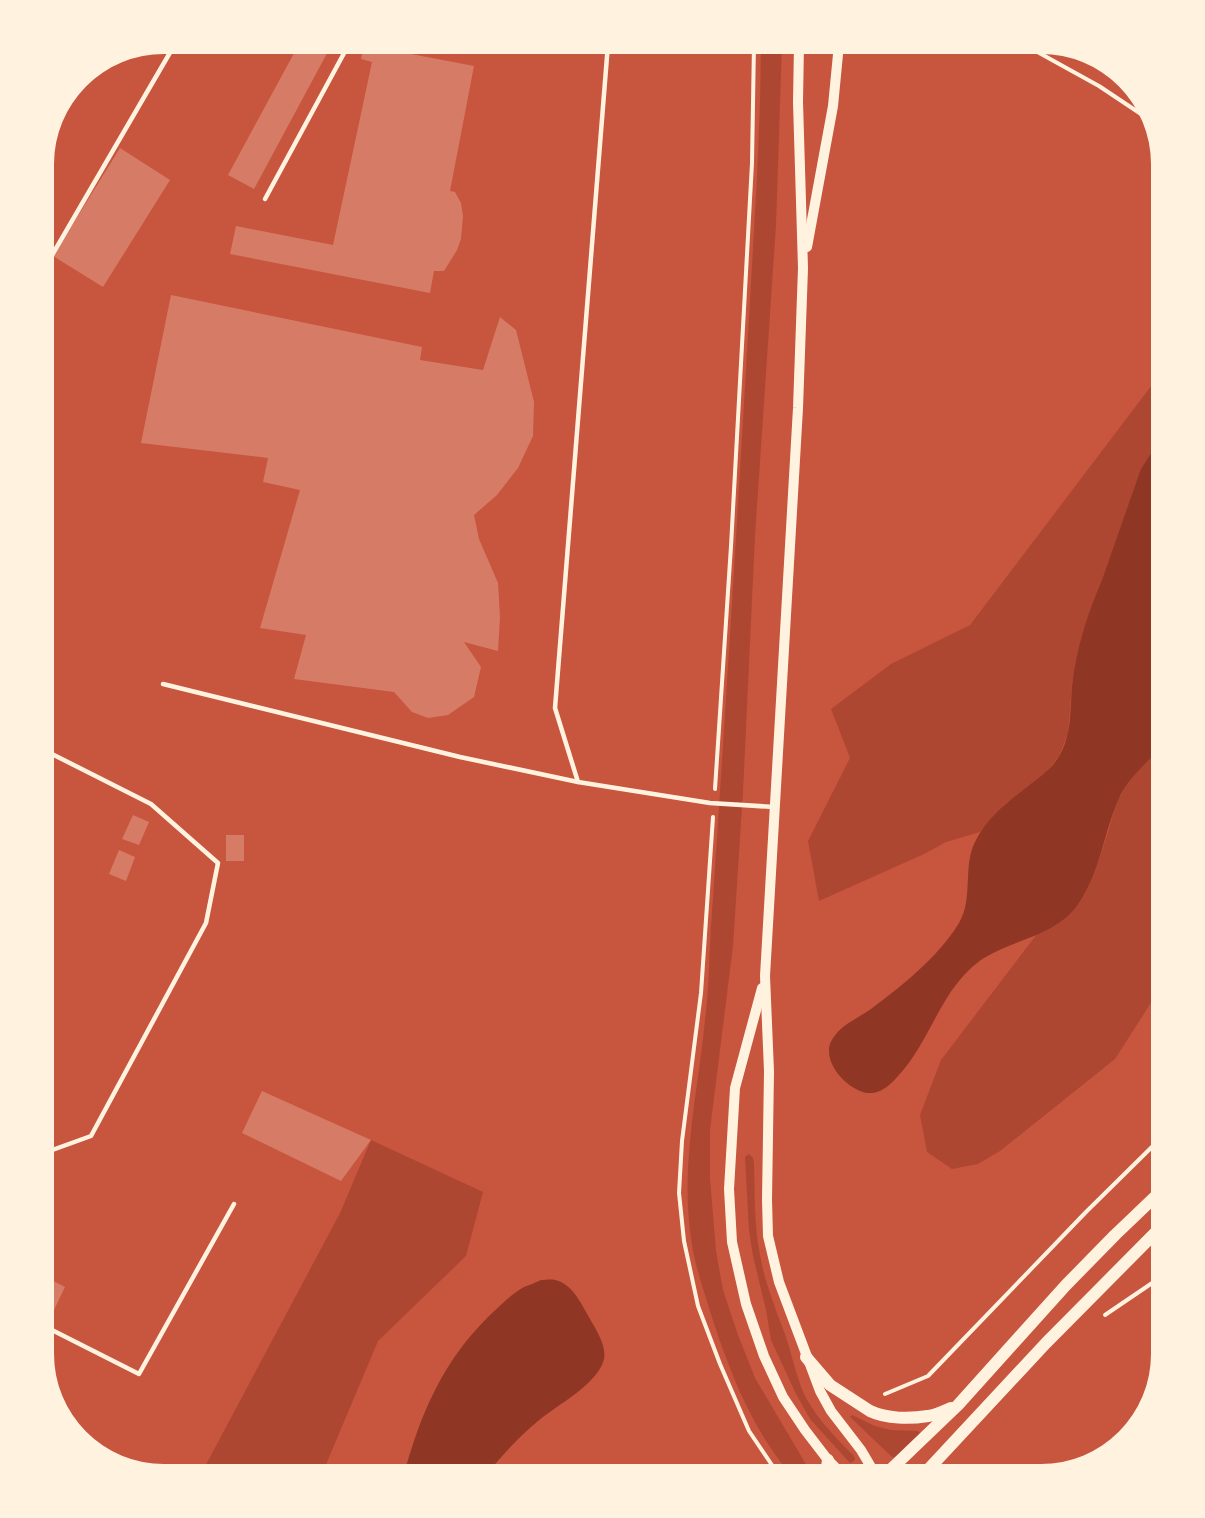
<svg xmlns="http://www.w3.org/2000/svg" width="1205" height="1518" font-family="'DM Sans',sans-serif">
	<rect width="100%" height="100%" fill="#c8553d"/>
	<g fill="#ae4732">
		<path d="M 761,44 L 782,44 L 776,225 L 755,536 L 743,792 L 733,946 L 710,1130 L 710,1179 L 716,1251 L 723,1290 L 738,1335 L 755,1378 L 807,1466 L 806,1474 L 790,1474 C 750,1426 728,1368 709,1308 C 702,1285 694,1262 691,1238 C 680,1164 698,1093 705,1020 C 709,989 709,958 711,927 C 728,677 743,427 757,177 L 760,102 Z"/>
		<path d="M 1161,373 L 1161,443 L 1083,632 L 1072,683 L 1068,734 L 1059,756 L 1044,775 L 1004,805 L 980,832 L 946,842 L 924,854 L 819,901 L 808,841 L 850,758 L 831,709 L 891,664 L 970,625 Z"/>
		<path d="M 1161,748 L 1161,987 L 1115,1059 L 1000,1151 L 978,1164 L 952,1169 L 927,1152 L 920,1115 L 941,1060 L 1037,934 C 1053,927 1066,917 1078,904 C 1090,891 1102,850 1108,832 C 1112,819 1115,805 1122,793 C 1131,775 1147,762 1161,748 Z"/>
		<path d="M 371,1140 L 483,1192 L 466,1256 L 378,1341 L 322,1474 L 201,1474 L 340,1213 Z"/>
		<path d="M 749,1154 L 753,1158 L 754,1163 C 755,1194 754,1225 760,1255 C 765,1283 775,1308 785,1334 C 791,1352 795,1370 801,1387 C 812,1414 834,1436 854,1456 L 855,1460 L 851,1463 L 849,1462 L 810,1419 L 795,1392 L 771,1340 L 766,1310 L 753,1256 L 749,1231 L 745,1157 Z"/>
		<path d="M 852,1415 L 875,1426 L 891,1430 L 918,1431 L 921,1434 L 896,1457 L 892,1457 L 850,1417 Z"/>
	</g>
	<g fill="#8f3625">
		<path d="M 1161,443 L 1161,748 C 1147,762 1131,776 1121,794 C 1104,829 1101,871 1079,903 C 1058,935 1015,939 984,958 C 941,986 932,1040 898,1076 C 891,1084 884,1091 873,1093 C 854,1095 828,1070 829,1050 C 829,1044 832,1039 836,1034 C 845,1023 860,1017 871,1009 C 902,986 939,956 959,923 C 974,898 962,865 976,840 C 986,820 1005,804 1022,791 C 1035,780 1049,772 1058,758 C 1072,737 1070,710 1072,686 C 1074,668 1078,649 1083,632 C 1088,614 1095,597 1102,580 C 1115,543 1128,506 1141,469 L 1150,455 Z"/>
		<path d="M 541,1280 C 545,1280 551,1279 555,1280 C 570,1283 579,1299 586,1312 C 593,1325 607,1344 604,1359 C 598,1384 557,1405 538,1421 C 519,1437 502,1455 487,1474 L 404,1474 C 421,1413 442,1363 488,1317 C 499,1307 511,1294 524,1287 C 529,1285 535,1283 541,1280 Z"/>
	</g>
	<g fill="#d67c66">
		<path d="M 299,44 L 332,44 L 254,189 L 228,175 Z"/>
		<path d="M 364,45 L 474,66 L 450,191 L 455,192 L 461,203 L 463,216 L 461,239 L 457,250 L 444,271 L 434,271 L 430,293 L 230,254 L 236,226 L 333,245 L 372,62 L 361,59 Z"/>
		<path d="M 120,148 L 170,180 L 103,287 L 53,256 Z"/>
		<path d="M 171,295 L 422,347 L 420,360 L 483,370 L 500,317 L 516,330 L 534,402 L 533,436 L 518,468 L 497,495 L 474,515 L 479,539 L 498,583 L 500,617 L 498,651 L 464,642 L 481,667 L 474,697 L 448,715 L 428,718 L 412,712 L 394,692 L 294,679 L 306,635 L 260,628 L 300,490 L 263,482 L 268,458 L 141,443 Z"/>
		<path d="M 44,485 L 54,485 L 50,527 L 44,526 Z"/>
		<path d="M 133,815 L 149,822 L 139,845 L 122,839 Z"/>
		<rect x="226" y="835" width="18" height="26"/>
		<path d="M 119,850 L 135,857 L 126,881 L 109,874 Z"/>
		<path d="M 262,1091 L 371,1140 L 341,1181 L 242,1133 Z"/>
		<path d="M 44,1276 L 65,1287 L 54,1310 L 44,1305 Z"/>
	</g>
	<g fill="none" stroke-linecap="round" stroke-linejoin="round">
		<g stroke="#fff3e0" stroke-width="4">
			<path d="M 1023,44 L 1099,86 L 1147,118"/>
			<path d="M 715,789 L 731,546 L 752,163 L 754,44"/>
			<path d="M 713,817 L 701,993 L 682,1141 L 679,1193 L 684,1241 L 698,1306 L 720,1364 L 749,1431 L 778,1474"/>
			<path d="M 1105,1315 L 1161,1277"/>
			<path d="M 885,1394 L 928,1376 L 1086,1212 L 1161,1138"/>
		</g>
		<g stroke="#fff3e0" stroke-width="4.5">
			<path d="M 608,44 L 555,708 L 578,782 L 710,803 L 774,807"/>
			<path d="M 265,199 L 349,44"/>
			<path d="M 44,269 L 175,44"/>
			<path d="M 163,684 L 460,757 L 578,782"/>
			<path d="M 44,1153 L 91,1136 L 206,923 L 218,863 L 151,804 L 44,750"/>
			<path d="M 44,1326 L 139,1374 L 234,1204"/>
		</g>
		<g stroke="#fff3e0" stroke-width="10">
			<path d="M 799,44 L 798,102 L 803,268 L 798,408 L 765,976 L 769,1071 L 767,1200 L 768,1236 L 779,1282 L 820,1391 L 831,1411 L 861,1450 L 871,1467 L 874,1474"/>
			<path d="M 807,247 L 833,106 L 839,44"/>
			<path d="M 762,988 L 735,1088 L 729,1189 L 732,1242 L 746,1304 L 764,1356 L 783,1397 L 805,1430 L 828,1460 L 842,1474"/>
		</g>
		<g stroke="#fff3e0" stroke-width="12">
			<path d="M 806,1357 L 830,1385 L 870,1411 C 887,1419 910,1419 928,1416 C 936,1415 944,1411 951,1408"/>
			<path d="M 826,1474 L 828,1460"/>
			<path d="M 886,1474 L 958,1405 L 1066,1285 L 1115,1235 L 1161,1191"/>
			<path d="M 924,1474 L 1046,1343 L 1161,1227"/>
		</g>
	</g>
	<path d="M0 0H1205V1518H0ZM164 54H1041A110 110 0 0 1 1151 164V1354A110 110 0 0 1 1041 1464H164A110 110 0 0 1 54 1354V164A110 110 0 0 1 164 54Z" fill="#fff3e0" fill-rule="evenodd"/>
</svg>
